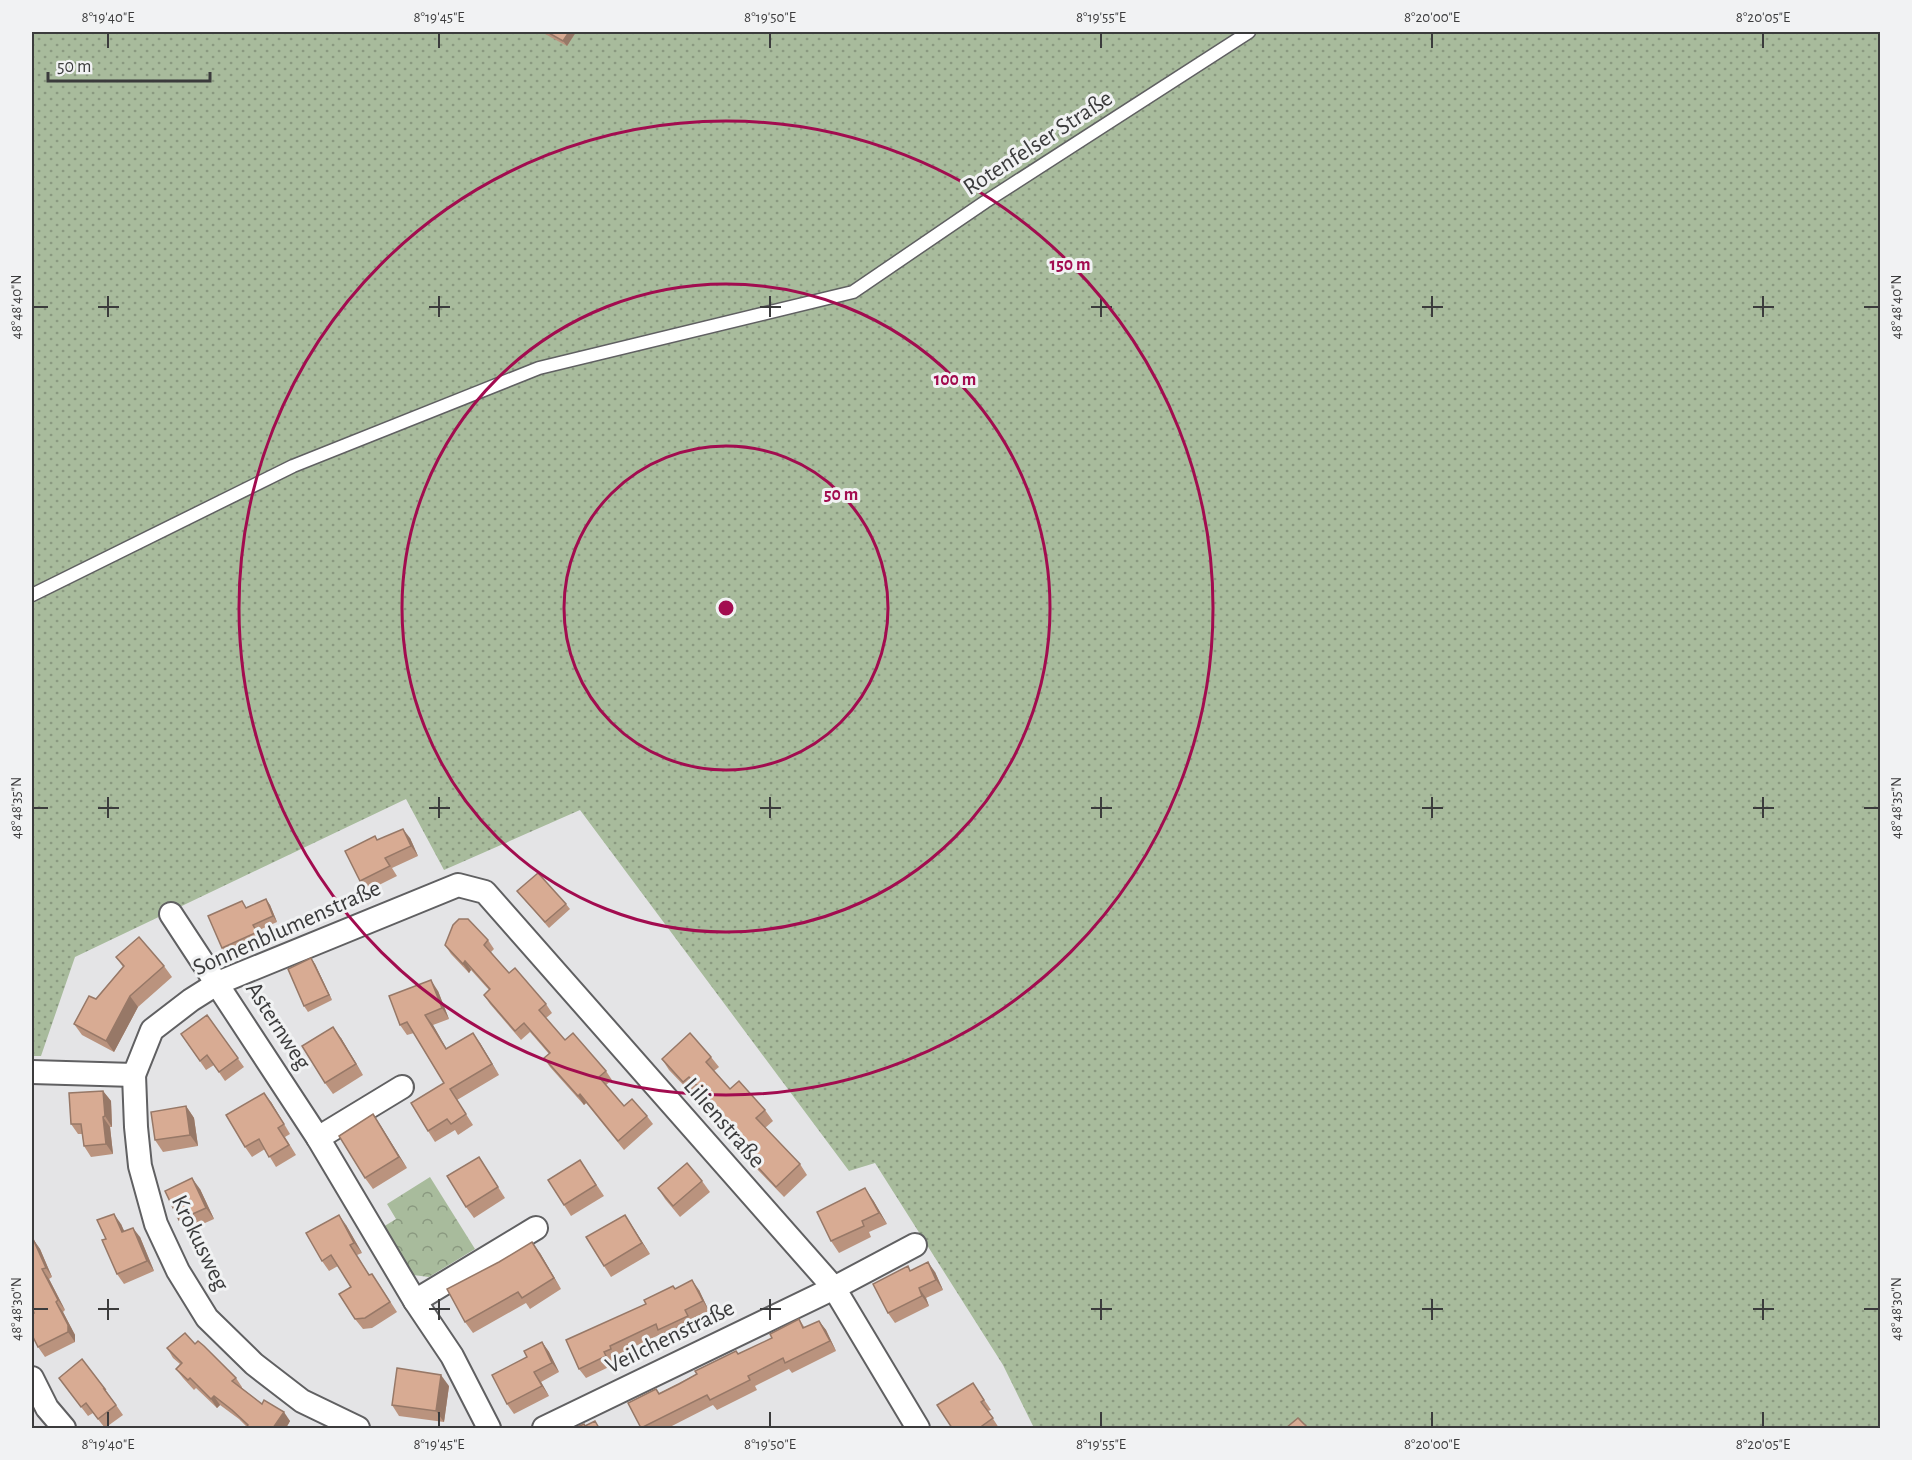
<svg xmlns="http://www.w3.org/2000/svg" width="1912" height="1460" font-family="'Alegreya Sans',sans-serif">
	<defs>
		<pattern id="grass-dots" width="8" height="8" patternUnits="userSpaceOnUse" patternTransform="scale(1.5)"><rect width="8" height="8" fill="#a8bb9c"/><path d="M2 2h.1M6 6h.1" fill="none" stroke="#8a9980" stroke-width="1.8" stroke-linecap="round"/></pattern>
		<pattern id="park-crowns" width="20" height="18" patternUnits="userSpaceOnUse" patternTransform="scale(1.5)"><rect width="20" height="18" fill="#a8bb9c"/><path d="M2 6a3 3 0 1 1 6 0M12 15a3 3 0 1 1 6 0" fill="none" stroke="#8a9980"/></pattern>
	</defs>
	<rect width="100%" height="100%" fill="#e4e4e6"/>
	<path fill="url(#grass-dots)" d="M 32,32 L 1880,32 L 1880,1428 L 1034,1428 L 1003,1365 L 875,1163 L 849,1171 L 580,810 L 444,870 L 406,799 L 75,957 L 41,1056 L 32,1056 Z"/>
	<path fill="url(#park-crowns)" d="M 430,1177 L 475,1249 L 429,1277 L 413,1275 L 383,1227 L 396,1219 L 387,1204 Z"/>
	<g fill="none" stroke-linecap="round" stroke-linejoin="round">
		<defs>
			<path id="lane" d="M 32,595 L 293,466 L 539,368 L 853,292 L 985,202 L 1249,32"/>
			<g id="street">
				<path d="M 171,914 L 318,1138 L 415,1301 L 452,1356 L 489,1428"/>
				<path d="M 32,1072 L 134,1075 L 152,1030 L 191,1000 L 218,983 L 458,885 L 485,892 L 834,1288 L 918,1428"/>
				<path d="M 134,1075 L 136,1127 L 140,1166 L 156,1224 L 178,1271 L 207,1318 L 254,1364 L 302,1401 L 358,1428"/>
				<path d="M 318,1138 L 402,1087"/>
				<path d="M 415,1301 L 536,1228"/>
				<path d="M 32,1378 L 47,1408 L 64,1428"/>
				<path d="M 544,1428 L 834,1288 L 915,1245"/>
			</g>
		</defs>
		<use href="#lane" stroke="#606062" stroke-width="15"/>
		<use href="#street" stroke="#606062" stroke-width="26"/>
		<use href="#lane" stroke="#fff" stroke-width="12"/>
		<use href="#street" stroke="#fff" stroke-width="22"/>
	</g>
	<g fill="#ba937e">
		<path d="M 543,32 L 576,32 L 567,46 L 545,34 Z"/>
		<path d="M 410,838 L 418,856 L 392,868 L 397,876 L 367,891 L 360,881 L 377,840 Z"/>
		<path d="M 517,891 L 566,904 L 570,909 L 549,928 Z"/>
		<path d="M 266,899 L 270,905 L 277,922 L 257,931 L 261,938 L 226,953 L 222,948 L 247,907 Z"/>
		<path d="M 488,940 L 494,949 L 491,952 L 509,973 L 546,1004 L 552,1013 L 546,1018 L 565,1040 L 606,1071 L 612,1080 L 606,1085 L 624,1106 L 647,1116 L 653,1124 L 624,1150 L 586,1103 L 584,1105 L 550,1067 L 544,1058 L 549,1054 L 530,1032 L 521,1040 L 490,1004 L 484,995 L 489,990 L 471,970 L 469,973 L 451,954 L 445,945 Z"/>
		<path d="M 116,957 L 164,966 L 172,977 L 138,1007 L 114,1052 L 82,1035 L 74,1024 L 123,967 Z"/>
		<path d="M 311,958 L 315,964 L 332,1000 L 308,1012 L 304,1006 Z"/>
		<path d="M 438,991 L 449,1019 L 433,1025 L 446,1048 L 480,1043 L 499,1075 L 457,1100 L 473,1125 L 458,1135 L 455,1130 L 435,1142 L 428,1131 L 444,1083 L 414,1033 L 407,1035 L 400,1025 Z"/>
		<path d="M 207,1015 L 244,1067 L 225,1081 L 214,1065 L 206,1070 L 181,1034 Z"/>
		<path d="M 341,1038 L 363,1075 L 333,1094 L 325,1083 Z"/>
		<path d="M 711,1057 L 719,1067 L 714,1071 L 730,1089 L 765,1110 L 773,1121 L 765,1128 L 800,1164 L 807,1175 L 784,1197 L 753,1165 L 746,1154 L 751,1150 L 720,1116 L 712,1105 L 696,1088 L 691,1093 L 669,1070 L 662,1059 Z"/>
		<path d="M 103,1091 L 111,1101 L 112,1127 L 110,1127 L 113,1154 L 91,1157 L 84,1146 L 82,1134 L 78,1134 L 71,1124 Z"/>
		<path d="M 271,1102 L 290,1134 L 285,1137 L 296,1155 L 276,1167 L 265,1149 L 252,1157 L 245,1147 Z"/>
		<path d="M 186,1106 L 194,1118 L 198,1146 L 163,1152 L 155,1140 Z"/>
		<path d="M 373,1114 L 407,1168 L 373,1189 L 365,1178 Z"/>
		<path d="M 580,1160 L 604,1196 L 571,1216 L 564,1205 Z"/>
		<path d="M 486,1168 L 505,1198 L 474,1218 L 466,1207 Z"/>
		<path d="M 702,1181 L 710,1192 L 680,1217 L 665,1199 L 658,1188 Z"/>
		<path d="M 200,1189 L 214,1219 L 187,1231 L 179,1220 Z"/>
		<path d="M 873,1200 L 887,1224 L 869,1232 L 871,1237 L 839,1253 L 831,1241 Z"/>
		<path d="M 625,1215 L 650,1254 L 611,1277 L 604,1266 Z"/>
		<path d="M 121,1224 L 124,1231 L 140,1237 L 154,1271 L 124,1284 L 117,1274 L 106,1239 Z"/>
		<path d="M 346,1225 L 362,1253 L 357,1255 L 369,1275 L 379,1284 L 397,1312 L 372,1328 L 363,1329 L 355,1319 L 351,1287 L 338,1266 L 329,1271 L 322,1261 Z"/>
		<path d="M 33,1239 L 40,1249 L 52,1277 L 49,1279 L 65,1310 L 63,1312 L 75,1335 L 75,1342 L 45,1357 L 38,1347 L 34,1313 Z"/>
		<path d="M 540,1253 L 561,1289 L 530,1309 L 526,1303 L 473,1333 L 465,1322 Z"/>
		<path d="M 911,1271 L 935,1272 L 943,1290 L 926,1298 L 929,1306 L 895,1323 L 888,1313 Z"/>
		<path d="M 673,1286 L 675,1289 L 699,1290 L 709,1311 L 691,1319 L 694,1325 L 665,1339 L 661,1334 L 617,1355 L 618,1358 L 611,1362 L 613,1365 L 586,1378 L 579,1369 L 646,1304 Z"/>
		<path d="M 799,1319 L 805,1328 L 819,1321 L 826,1330 L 836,1351 L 792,1373 L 789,1369 L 755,1386 L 757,1390 L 717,1410 L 713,1405 L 668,1428 L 641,1428 L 656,1389 L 659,1393 L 697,1374 L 736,1351 L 738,1354 L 772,1338 Z"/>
		<path d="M 542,1342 L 549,1352 L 559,1372 L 541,1382 L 549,1396 L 514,1414 L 507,1404 L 527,1357 Z"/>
		<path d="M 195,1344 L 236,1378 L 242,1387 L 242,1388 L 262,1404 L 290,1421 L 286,1428 L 248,1428 L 239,1419 L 220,1405 L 217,1408 L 196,1388 L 194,1390 L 183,1378 L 176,1369 L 180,1364 L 173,1358 L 167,1348 Z"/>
		<path d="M 59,1378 L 105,1389 L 123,1415 L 105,1428 L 93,1413 L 88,1416 Z"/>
		<path d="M 973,1383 L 991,1410 L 988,1411 L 999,1428 L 952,1428 Z"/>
		<path d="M 449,1386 L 444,1422 L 399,1416 L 392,1405 Z"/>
	</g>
	<g fill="#977867">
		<path d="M 569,32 L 576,32 L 567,46 L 563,41 Z"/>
		<path d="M 403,829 L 410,838 L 418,856 L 411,846 Z"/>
		<path d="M 266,899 L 270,905 L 277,922 L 273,916 Z"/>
		<path d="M 311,958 L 315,964 L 332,1000 L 329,995 Z"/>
		<path d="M 465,961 L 471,970 L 469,973 L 463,964 Z"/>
		<path d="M 431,980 L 438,991 L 449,1019 L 442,1008 Z"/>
		<path d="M 130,996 L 138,1007 L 114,1052 L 106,1041 Z"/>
		<path d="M 425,1015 L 433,1025 L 453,1060 L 446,1049 Z"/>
		<path d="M 333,1027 L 341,1038 L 363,1075 L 356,1064 Z"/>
		<path d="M 473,1033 L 480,1043 L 499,1075 L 492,1064 Z"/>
		<path d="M 103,1091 L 111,1101 L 112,1127 L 105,1116 Z"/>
		<path d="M 264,1093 L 271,1102 L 290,1134 L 284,1124 Z"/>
		<path d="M 580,1094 L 586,1103 L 584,1105 L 578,1096 Z"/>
		<path d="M 186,1106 L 194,1118 L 198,1146 L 190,1135 Z"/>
		<path d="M 373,1114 L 381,1126 L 407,1168 L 399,1157 Z"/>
		<path d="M 103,1117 L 110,1127 L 113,1154 L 106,1144 Z"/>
		<path d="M 192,1178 L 200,1189 L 214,1219 L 206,1208 Z"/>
		<path d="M 865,1188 L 873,1200 L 887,1224 L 879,1213 Z"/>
		<path d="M 114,1214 L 121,1224 L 129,1242 L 122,1232 Z"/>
		<path d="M 339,1215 L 346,1225 L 362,1253 L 354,1243 Z"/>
		<path d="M 625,1215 L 632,1226 L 650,1254 L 642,1243 Z"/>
		<path d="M 133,1228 L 140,1237 L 154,1271 L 147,1261 Z"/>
		<path d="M 33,1239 L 40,1249 L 52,1277 L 46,1268 Z"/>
		<path d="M 532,1242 L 540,1253 L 561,1289 L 554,1278 Z"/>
		<path d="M 928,1262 L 935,1272 L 943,1290 L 936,1280 Z"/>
		<path d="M 42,1269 L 49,1279 L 65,1310 L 58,1300 Z"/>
		<path d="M 692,1280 L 699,1290 L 709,1311 L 703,1301 Z"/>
		<path d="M 919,1288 L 926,1298 L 929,1306 L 922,1296 Z"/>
		<path d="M 56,1302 L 63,1312 L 75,1335 L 75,1342 L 68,1332 Z"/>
		<path d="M 819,1321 L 826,1330 L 836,1351 L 830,1341 Z"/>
		<path d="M 542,1342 L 549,1352 L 559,1372 L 552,1363 Z"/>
		<path d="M 534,1372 L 541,1382 L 549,1396 L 542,1386 Z"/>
		<path d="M 441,1375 L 449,1386 L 444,1422 L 436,1411 Z"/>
		<path d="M 214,1396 L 220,1405 L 217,1408 L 211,1399 Z"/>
		<path d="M 284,1412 L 290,1421 L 286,1428 L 273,1428 Z"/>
	</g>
	<g fill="#d8ab93" stroke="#977867" stroke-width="1.5">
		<path d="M 547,32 L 569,32 L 563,41 Z"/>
		<path d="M 403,829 L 411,846 L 385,858 L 390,866 L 360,881 L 345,851 L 375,836 L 377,840 Z"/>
		<path d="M 538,873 L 566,904 L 545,922 L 517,891 Z"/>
		<path d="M 266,899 L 273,916 L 253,925 L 257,932 L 222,948 L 208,916 L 242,901 L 246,908 Z"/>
		<path d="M 459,919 L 468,919 L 488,940 L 484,945 L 509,973 L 515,968 L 546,1004 L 539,1010 L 565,1040 L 573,1033 L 606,1071 L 599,1077 L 624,1106 L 632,1099 L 647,1116 L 618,1141 L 580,1094 L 578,1096 L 544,1058 L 550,1053 L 524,1023 L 515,1031 L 484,995 L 490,989 L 465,961 L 463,964 L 445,945 L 453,925 Z"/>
		<path d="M 139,937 L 164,966 L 130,996 L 106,1041 L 74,1024 L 89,996 L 96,999 L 124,966 L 116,957 Z"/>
		<path d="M 311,958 L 329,995 L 304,1006 L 288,969 Z"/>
		<path d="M 431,980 L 442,1008 L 425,1015 L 446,1049 L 473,1033 L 492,1064 L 450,1089 L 466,1114 L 451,1124 L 447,1119 L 428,1131 L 411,1103 L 444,1083 L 407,1022 L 400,1025 L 389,996 Z"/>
		<path d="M 207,1015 L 238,1058 L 219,1072 L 207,1055 L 200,1061 L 181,1034 Z"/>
		<path d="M 333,1027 L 356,1064 L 325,1083 L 302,1046 Z"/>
		<path d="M 690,1033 L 711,1057 L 706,1062 L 730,1089 L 739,1081 L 765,1110 L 756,1118 L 800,1164 L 776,1187 L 746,1154 L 752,1149 L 712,1105 L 714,1104 L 689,1077 L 683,1082 L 662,1059 Z"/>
		<path d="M 103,1091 L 105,1116 L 103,1117 L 106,1144 L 84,1146 L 81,1124 L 71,1124 L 69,1093 Z"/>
		<path d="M 264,1093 L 284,1124 L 278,1128 L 289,1145 L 269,1157 L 259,1139 L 245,1147 L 226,1115 Z"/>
		<path d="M 186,1106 L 190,1135 L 155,1140 L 151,1112 Z"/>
		<path d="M 373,1114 L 399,1157 L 365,1178 L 339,1136 Z"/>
		<path d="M 479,1157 L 498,1187 L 466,1207 L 447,1176 Z"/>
		<path d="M 580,1160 L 596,1185 L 564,1205 L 548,1180 Z"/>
		<path d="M 687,1163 L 702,1181 L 673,1206 L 658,1188 Z"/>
		<path d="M 192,1178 L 206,1208 L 179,1220 L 165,1191 Z"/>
		<path d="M 865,1188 L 879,1213 L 862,1221 L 864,1226 L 831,1241 L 817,1212 Z"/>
		<path d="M 114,1214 L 122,1232 L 133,1228 L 147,1261 L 117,1274 L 102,1240 L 106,1239 L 97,1220 Z"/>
		<path d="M 339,1215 L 354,1243 L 350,1245 L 369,1275 L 372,1274 L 390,1302 L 365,1318 L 355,1319 L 339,1294 L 351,1287 L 331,1255 L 322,1261 L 306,1233 Z"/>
		<path d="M 625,1215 L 642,1243 L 604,1266 L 586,1237 Z"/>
		<path d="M 33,1239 L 46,1268 L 42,1269 L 58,1300 L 56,1302 L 68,1325 L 68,1332 L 38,1347 L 32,1335 L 32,1315 L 34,1313 L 32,1307 L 32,1240 Z"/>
		<path d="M 532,1242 L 554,1278 L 522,1298 L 518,1292 L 465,1322 L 447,1289 L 499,1262 Z"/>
		<path d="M 928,1262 L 936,1280 L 919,1288 L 922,1296 L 888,1313 L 873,1284 L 908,1266 L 910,1271 Z"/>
		<path d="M 692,1280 L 703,1301 L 685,1310 L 688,1316 L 658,1330 L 656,1324 L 610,1346 L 611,1349 L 604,1352 L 606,1356 L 579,1369 L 566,1340 L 646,1304 L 644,1300 L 673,1286 L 675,1289 Z"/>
		<path d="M 799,1319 L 803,1328 L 819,1321 L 830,1341 L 785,1363 L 783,1358 L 748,1376 L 750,1380 L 710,1400 L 707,1395 L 641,1428 L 628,1403 L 656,1389 L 659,1394 L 679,1384 L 697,1374 L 695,1371 L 736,1351 L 738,1354 L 772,1338 L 770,1334 Z"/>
		<path d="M 185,1333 L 195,1344 L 198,1341 L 204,1346 L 236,1378 L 232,1381 L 262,1404 L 264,1400 L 284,1412 L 273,1428 L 250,1428 L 247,1427 L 248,1425 L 232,1410 L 214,1396 L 211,1399 L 190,1378 L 188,1380 L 176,1369 L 182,1363 L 167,1348 Z"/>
		<path d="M 542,1342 L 552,1363 L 534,1372 L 542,1386 L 507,1404 L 492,1375 L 527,1357 L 524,1351 Z"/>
		<path d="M 82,1359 L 105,1389 L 104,1389 L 116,1405 L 98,1419 L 86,1403 L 81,1407 L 59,1378 Z"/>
		<path d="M 397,1368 L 441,1375 L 436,1411 L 392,1405 Z"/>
		<path d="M 973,1383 L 984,1400 L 981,1402 L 993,1418 L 982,1426 L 983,1428 L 952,1428 L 937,1405 Z"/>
		<path d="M 1298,1418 L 1308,1428 L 1286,1428 Z"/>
		<path d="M 595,1421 L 599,1428 L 575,1428 L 584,1424 L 585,1426 Z"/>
	</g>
	<path fill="none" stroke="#3b3b3c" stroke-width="2" d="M 108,33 L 108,48M 439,33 L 439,48M 770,33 L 770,48M 1101,33 L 1101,48M 1432,33 L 1432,48M 1763,33 L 1763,48M 108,296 L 108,317M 439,296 L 439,317M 770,296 L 770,317M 1101,296 L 1101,317M 1432,296 L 1432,317M 1763,296 L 1763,317M 33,307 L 48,307M 98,307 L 119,307M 429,307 L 450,307M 760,307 L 781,307M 1091,307 L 1112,307M 1422,307 L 1443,307M 1753,307 L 1774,307M 1864,307 L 1879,307M 108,797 L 108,818M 439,797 L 439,818M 770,797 L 770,818M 1101,797 L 1101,818M 1432,797 L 1432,818M 1763,797 L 1763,818M 33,808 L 48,808M 98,808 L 119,808M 429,808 L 450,808M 760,808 L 781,808M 1091,808 L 1112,808M 1422,808 L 1443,808M 1753,808 L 1774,808M 1864,808 L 1879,808M 108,1299 L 108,1320M 439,1299 L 439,1320M 770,1299 L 770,1320M 1101,1299 L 1101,1320M 1432,1299 L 1432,1320M 1763,1299 L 1763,1320M 33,1309 L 48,1309M 98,1309 L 119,1309M 429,1309 L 450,1309M 760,1309 L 781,1309M 1091,1309 L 1112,1309M 1422,1309 L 1443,1309M 1753,1309 L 1774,1309M 1864,1309 L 1879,1309M 108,1412 L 108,1427M 439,1412 L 439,1427M 770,1412 L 770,1427M 1101,1412 L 1101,1427M 1432,1412 L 1432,1427M 1763,1412 L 1763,1427"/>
	<g fill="none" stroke="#a20c4f" stroke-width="3">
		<circle cx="726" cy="608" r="162"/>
		<circle cx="726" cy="608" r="324"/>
		<circle cx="726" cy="608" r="487"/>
	</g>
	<g text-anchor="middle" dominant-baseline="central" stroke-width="6" stroke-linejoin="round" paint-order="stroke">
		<g font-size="24" fill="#3b3b3c" stroke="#f1f2f3">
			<text transform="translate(1038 143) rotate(-33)">Rotenfelser Straße</text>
			<text transform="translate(287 928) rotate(-24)">Sonnenblumenstraße</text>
			<text transform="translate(278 1026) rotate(57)">Asternweg</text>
			<text transform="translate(724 1123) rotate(49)">Lilienstraße</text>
			<text transform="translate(200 1243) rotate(64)">Krokusweg</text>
			<text transform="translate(670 1337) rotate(-26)">Veilchenstraße</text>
		</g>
	</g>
	<circle cx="726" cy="608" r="9" fill="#a20c4f" stroke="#f1f2f3" stroke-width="3"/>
	<g font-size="18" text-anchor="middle" font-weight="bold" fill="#a20c4f" stroke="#f1f2f3" stroke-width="6" stroke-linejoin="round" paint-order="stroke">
		<text x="1070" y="270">150 m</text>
		<text x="955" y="385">100 m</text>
		<text x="841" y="500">50 m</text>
	</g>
	<rect width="1912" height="1460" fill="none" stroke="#f1f2f3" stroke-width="66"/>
	<path d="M48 72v9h162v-9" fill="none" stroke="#3b3b3c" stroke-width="3"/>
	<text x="57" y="72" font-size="18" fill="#3b3b3c" stroke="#f1f2f3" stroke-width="4.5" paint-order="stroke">50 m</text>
	<rect x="33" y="33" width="1846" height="1394" fill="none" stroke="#3b3b3c" stroke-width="2"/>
	<g font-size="15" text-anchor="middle" fill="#3b3b3c">
		<text x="108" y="22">8°19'40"E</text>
		<text x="439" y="22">8°19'45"E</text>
		<text x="770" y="22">8°19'50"E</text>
		<text x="1101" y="22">8°19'55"E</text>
		<text x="1432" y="22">8°20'00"E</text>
		<text x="1763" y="22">8°20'05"E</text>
		<text transform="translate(16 307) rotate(-90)" y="5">48°48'40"N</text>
		<text transform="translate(1896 307) rotate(-90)" y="5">48°48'40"N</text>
		<text transform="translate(16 808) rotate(-90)" y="5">48°48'35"N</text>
		<text transform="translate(1896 808) rotate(-90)" y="5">48°48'35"N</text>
		<text transform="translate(16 1309) rotate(-90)" y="5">48°48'30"N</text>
		<text transform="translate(1896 1309) rotate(-90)" y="5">48°48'30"N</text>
		<text x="108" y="1449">8°19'40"E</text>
		<text x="439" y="1449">8°19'45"E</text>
		<text x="770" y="1449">8°19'50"E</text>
		<text x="1101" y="1449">8°19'55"E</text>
		<text x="1432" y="1449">8°20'00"E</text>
		<text x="1763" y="1449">8°20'05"E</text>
	</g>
</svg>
